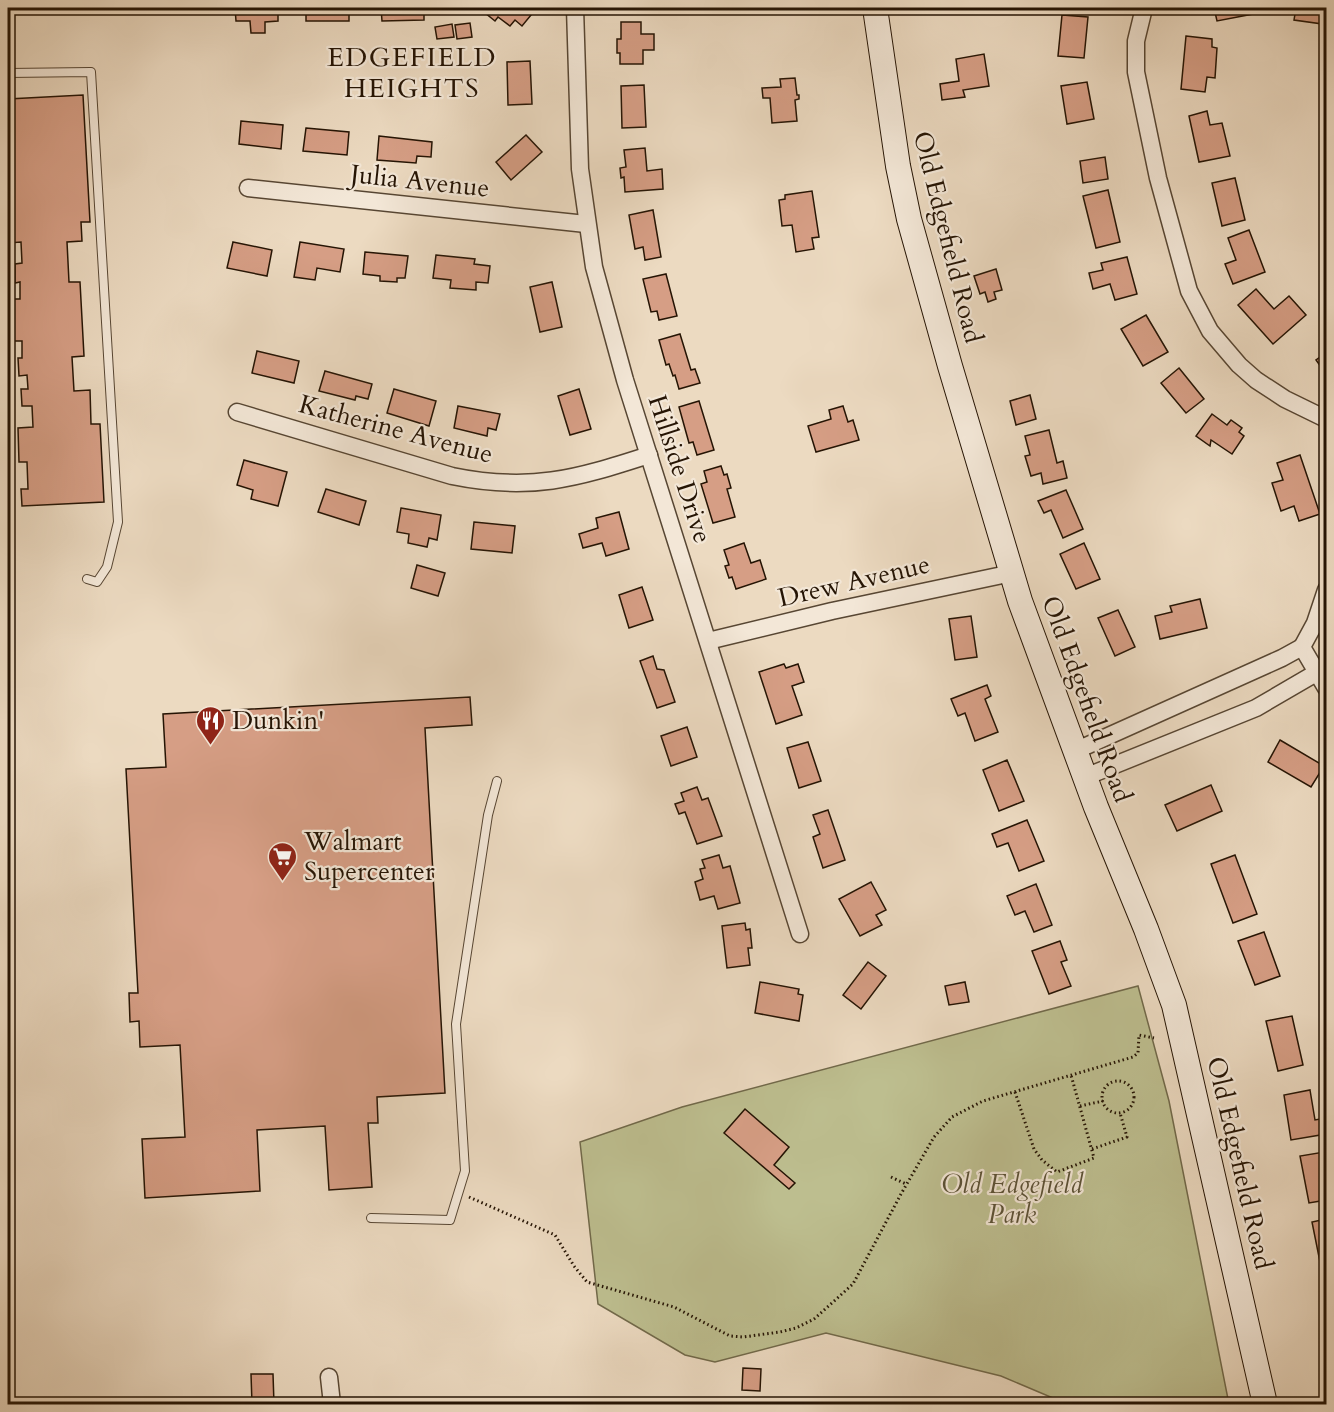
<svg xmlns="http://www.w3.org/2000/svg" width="1334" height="1412" font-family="Cardo,serif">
	<rect width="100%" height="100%" fill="#ecdac1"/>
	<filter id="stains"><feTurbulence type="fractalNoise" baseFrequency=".00333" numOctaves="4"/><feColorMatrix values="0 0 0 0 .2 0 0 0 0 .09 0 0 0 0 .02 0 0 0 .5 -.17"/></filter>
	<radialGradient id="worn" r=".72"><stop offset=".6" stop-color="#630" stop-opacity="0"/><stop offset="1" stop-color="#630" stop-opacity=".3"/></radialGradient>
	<path fill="#bdbe8f" stroke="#71694a" stroke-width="1.5" d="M 1138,986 L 1169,1101 L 1229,1404 L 1067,1404 L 1001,1376 L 826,1333 L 715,1362 L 685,1355 L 598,1304 L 580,1142 L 682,1107 Z"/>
	<g fill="#d69e85" stroke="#251404" stroke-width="1.5">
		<path d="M 235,8 L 278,8 L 278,21 L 265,22 L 265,33 L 251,33 L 250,21 L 236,21 Z"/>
		<rect x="306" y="8" width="43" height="13"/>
		<path d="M 381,8 L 424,8 L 424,20 L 382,21 Z"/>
		<path d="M 487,8 L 534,8 L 536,9 L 522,26 L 515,20 L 510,26 L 498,17 L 495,21 L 484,12 Z"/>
		<path d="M 1214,8 L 1274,8 L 1274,10 L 1217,21 Z"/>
		<path d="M 1296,8 L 1326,8 L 1326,36 L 1320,35 L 1322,24 L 1294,20 Z"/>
		<path d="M 1062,15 L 1088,17 L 1084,58 L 1058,56 Z"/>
		<path d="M 621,22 L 641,22 L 641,34 L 654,34 L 654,50 L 643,50 L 643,64 L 620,64 L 620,53 L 617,53 L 617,39 L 621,39 Z"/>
		<path d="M 470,23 L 472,37 L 457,39 L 455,25 Z"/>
		<path d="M 452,24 L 454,37 L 437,39 L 435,27 Z"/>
		<path d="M 1186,36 L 1212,39 L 1212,47 L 1217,48 L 1215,78 L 1207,77 L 1205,92 L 1181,89 Z"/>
		<path d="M 984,54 L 989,86 L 963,90 L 965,97 L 942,100 L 940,84 L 959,81 L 956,59 Z"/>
		<path d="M 530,61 L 532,104 L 508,105 L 507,62 Z"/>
		<path d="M 795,78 L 797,95 L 799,95 L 799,99 L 795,100 L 797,121 L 772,123 L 770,98 L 763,98 L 762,88 L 781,87 L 780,79 Z"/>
		<path d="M 1087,82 L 1094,119 L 1067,124 L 1061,86 Z"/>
		<path d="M 644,85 L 646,127 L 622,128 L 621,86 Z"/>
		<path d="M 83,95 L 90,222 L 81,222 L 82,241 L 67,242 L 69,282 L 80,282 L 84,356 L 72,357 L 74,391 L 90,390 L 91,424 L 100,424 L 104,502 L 22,506 L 21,489 L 28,489 L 27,462 L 19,462 L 18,428 L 33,427 L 32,406 L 22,406 L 21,389 L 28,389 L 27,375 L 19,376 L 18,358 L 22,358 L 22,341 L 14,341 L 12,299 L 20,299 L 20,282 L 15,283 L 15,264 L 22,263 L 21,242 L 8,243 L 8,224 L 11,224 L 11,204 L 8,205 L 8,99 Z"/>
		<path d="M 1207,111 L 1210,125 L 1222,123 L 1230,156 L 1199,162 L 1189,116 Z"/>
		<path d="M 241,121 L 283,125 L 281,149 L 239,144 Z"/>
		<path d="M 306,128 L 349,132 L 347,155 L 303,151 Z"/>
		<path d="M 526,135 L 542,152 L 511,180 L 496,162 Z"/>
		<path d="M 379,136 L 432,142 L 431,157 L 417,156 L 416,163 L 377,160 Z"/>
		<path d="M 645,148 L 647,171 L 662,169 L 663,189 L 625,192 L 624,177 L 621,178 L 620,168 L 626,167 L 624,150 Z"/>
		<path d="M 1105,157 L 1108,179 L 1083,183 L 1080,161 Z"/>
		<path d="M 1235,178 L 1245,220 L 1222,226 L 1212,183 Z"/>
		<path d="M 1108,190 L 1120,242 L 1096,248 L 1083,196 Z"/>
		<path d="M 812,191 L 819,237 L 812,238 L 814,249 L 796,252 L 792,225 L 782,226 L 779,200 L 785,199 L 785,195 Z"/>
		<path d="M 653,210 L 661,257 L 645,260 L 643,247 L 635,249 L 629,215 Z"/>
		<path d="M 1249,230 L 1265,272 L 1233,284 L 1225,264 L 1236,260 L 1228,238 Z"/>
		<path d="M 233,242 L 272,250 L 267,276 L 227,268 Z"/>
		<path d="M 300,242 L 344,249 L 340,272 L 317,268 L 315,280 L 294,277 Z"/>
		<path d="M 365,252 L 408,256 L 405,278 L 397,278 L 397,282 L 380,281 L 380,276 L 363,274 Z"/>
		<path d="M 436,255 L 475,259 L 474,264 L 490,266 L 488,283 L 476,282 L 476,290 L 450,288 L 451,280 L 433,278 Z"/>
		<path d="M 1127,257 L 1137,294 L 1115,300 L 1110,284 L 1093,289 L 1089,273 L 1103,270 L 1101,263 Z"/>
		<path d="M 996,269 L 1002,290 L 994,292 L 996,299 L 988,302 L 985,292 L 980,294 L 974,276 Z"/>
		<path d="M 666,274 L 677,316 L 659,320 L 657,311 L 651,312 L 643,279 Z"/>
		<path d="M 552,282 L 562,327 L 540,332 L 530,287 Z"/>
		<path d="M 1256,289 L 1274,309 L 1289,296 L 1306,315 L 1273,344 L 1238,305 Z"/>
		<path d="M 1146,315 L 1168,352 L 1143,366 L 1121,329 Z"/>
		<path d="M 680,334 L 691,370 L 695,369 L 700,383 L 679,389 L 675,375 L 673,376 L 669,364 L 666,365 L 659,340 Z"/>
		<path d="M 257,351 L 299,361 L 294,383 L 252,373 Z"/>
		<path d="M 1326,353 L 1326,374 L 1316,360 Z"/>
		<path d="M 1179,368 L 1204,399 L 1186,413 L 1161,383 Z"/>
		<path d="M 325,371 L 372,384 L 368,399 L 356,396 L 355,400 L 319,391 Z"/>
		<path d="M 394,389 L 436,401 L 429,426 L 387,413 Z"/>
		<path d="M 579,389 L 591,429 L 570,435 L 558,396 Z"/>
		<path d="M 1030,395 L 1036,419 L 1016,425 L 1010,401 Z"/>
		<path d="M 699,401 L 714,450 L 697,455 L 693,442 L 689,443 L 679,407 Z"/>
		<path d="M 458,406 L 500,414 L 496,430 L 488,428 L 487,436 L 454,428 Z"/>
		<path d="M 843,406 L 848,422 L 853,420 L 859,440 L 816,452 L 808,426 L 831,419 L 829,410 Z"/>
		<path d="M 1212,414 L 1227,425 L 1231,420 L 1242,428 L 1239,432 L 1244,436 L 1232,454 L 1211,440 L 1210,446 L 1196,436 Z"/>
		<path d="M 1049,430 L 1057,463 L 1063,461 L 1067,478 L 1043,484 L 1041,473 L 1031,476 L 1025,456 L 1030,455 L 1025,436 Z"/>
		<path d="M 1300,455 L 1320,514 L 1299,521 L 1294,506 L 1281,511 L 1272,483 L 1283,480 L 1277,463 Z"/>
		<path d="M 244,460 L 287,472 L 278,506 L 251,499 L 253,490 L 237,485 Z"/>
		<path d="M 721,466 L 724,475 L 727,474 L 731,488 L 727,489 L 735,517 L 713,523 L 701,484 L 707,482 L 704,471 Z"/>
		<path d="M 326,489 L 366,501 L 359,525 L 318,512 Z"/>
		<path d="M 1066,490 L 1083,529 L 1063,538 L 1051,510 L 1044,513 L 1038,501 Z"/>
		<path d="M 401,508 L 441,515 L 437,540 L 429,538 L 427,547 L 408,543 L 409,534 L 397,532 Z"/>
		<path d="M 619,512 L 629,549 L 606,556 L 602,543 L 583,548 L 579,534 L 598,528 L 596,518 Z"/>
		<path d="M 474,522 L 515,526 L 512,553 L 471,549 Z"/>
		<path d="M 744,543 L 751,563 L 760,560 L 766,579 L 736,589 L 732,577 L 729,578 L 725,566 L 729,565 L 724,550 Z"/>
		<path d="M 1084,543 L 1100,579 L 1076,589 L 1060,554 Z"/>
		<path d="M 417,565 L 445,573 L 438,596 L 411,588 Z"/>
		<path d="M 642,587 L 653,620 L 629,628 L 619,595 Z"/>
		<path d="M 1200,599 L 1207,628 L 1160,639 L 1155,616 L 1172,612 L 1170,606 Z"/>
		<path d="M 1118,610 L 1135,647 L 1115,656 L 1098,618 Z"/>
		<path d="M 971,616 L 977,657 L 955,660 L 949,619 Z"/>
		<path d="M 653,656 L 657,669 L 664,670 L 675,702 L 657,708 L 640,661 Z"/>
		<path d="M 784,664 L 786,668 L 798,664 L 804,682 L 792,686 L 802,715 L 776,724 L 759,672 Z"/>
		<path d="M 987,685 L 991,696 L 985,699 L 998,732 L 975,741 L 965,713 L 958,716 L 951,699 Z"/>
		<path d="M 470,697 L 472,725 L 425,728 L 445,1093 L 377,1097 L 378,1123 L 368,1123 L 372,1187 L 329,1190 L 325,1126 L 257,1130 L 260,1191 L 145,1198 L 142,1139 L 185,1137 L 180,1045 L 140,1047 L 139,1021 L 130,1022 L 129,993 L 138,993 L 126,769 L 166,767 L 163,714 Z"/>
		<path d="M 687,727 L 697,757 L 671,766 L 661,736 Z"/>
		<path d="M 1280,740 L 1324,766 L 1311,787 L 1268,762 Z"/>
		<path d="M 808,742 L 821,781 L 799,788 L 787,748 Z"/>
		<path d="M 1007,760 L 1024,801 L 999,811 L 983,770 Z"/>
		<path d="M 1211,785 L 1222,811 L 1177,831 L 1165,805 Z"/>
		<path d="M 697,787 L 702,800 L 708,798 L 722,836 L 697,844 L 685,812 L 679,814 L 675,804 L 684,801 L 681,793 Z"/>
		<path d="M 828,810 L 845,860 L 823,868 L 813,837 L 820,834 L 813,815 Z"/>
		<path d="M 1027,820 L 1044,861 L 1019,871 L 1008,843 L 997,847 L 992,834 Z"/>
		<path d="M 719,855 L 723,868 L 730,866 L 740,903 L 718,909 L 714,896 L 700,900 L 695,882 L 703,879 L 700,869 L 705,868 L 702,860 Z"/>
		<path d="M 1235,855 L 1257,914 L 1233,923 L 1211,864 Z"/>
		<path d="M 871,882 L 886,910 L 876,915 L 882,925 L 860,936 L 839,899 Z"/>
		<path d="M 1036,884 L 1052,925 L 1034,932 L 1025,911 L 1015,915 L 1007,896 Z"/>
		<path d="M 745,923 L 746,930 L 750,929 L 752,948 L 748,948 L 750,965 L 727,968 L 722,926 Z"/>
		<path d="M 1264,932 L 1280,976 L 1255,985 L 1238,941 Z"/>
		<path d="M 1060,941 L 1067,960 L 1061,962 L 1071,986 L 1049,994 L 1032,951 Z"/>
		<path d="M 868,962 L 886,976 L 861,1009 L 843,995 Z"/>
		<path d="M 760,982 L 799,989 L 798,994 L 803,995 L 799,1021 L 755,1013 Z"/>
		<path d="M 965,982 L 969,1002 L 949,1005 L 945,986 Z"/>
		<path d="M 1292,1016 L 1303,1065 L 1278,1071 L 1266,1021 Z"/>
		<path d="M 1310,1090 L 1315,1120 L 1326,1118 L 1326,1134 L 1291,1140 L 1284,1095 Z"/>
		<path d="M 745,1109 L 789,1147 L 774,1165 L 795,1183 L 789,1189 L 724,1133 Z"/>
		<path d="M 1324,1152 L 1326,1165 L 1326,1200 L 1309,1203 L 1300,1156 Z"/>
		<path d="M 1326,1219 L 1326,1276 L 1323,1277 L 1312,1222 Z"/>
		<path d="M 743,1368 L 761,1369 L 760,1391 L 742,1390 Z"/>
		<path d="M 251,1374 L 273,1374 L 274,1404 L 252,1404 Z"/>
	</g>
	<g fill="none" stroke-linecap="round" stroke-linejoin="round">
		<defs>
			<g id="lane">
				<path d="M 8,73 L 91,72 L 118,522 L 107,567 L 97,582 L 87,579"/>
				<path d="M 371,1218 L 450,1220 L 465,1171 L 456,1024 L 488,815 L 497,781"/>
			</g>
			<g id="street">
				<path d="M 575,8 L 580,169 L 594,267 L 625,380 L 800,934"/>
				<path d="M 1144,8 L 1136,41 L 1136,72 L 1158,178 L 1189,291 L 1210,331 L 1239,365 L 1256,380 L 1285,399 L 1326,419"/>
				<path d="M 248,188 L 586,224"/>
				<path d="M 237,412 L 452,476 C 530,492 575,479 649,455"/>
				<path d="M 1326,590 L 1315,623 L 1302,647 L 1326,688"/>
				<path d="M 708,641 L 832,611 L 1012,573"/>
				<path d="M 1075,751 L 1282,658 L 1302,647"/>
				<path d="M 1085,777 L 1256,708 L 1316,673"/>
				<path d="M 329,1377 L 332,1404"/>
			</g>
			<path id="secondary" d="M 875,8 L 898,166 L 909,219 L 950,366 L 1020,601 L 1096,807 L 1146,929 L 1174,1005 L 1265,1404"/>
		</defs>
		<use href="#lane" stroke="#574633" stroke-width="10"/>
		<use href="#street" stroke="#574633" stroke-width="19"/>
		<use href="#secondary" stroke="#251404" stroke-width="26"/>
		<g stroke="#251404" stroke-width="3" stroke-dasharray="1.5 3" stroke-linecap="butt">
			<circle cx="1118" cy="1097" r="16"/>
			<path d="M 1015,1092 L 1034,1149 L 1042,1160 L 1057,1172 L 1094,1158 L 1071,1075"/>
			<path d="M 1080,1106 L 1103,1101"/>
			<path d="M 1092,1149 L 1127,1137 L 1120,1113"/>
			<path d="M 891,1177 L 906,1184"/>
			<path d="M 469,1197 L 555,1235 L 574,1266 L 587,1282 L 674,1307 L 730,1336 L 743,1337 L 780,1332 L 796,1328 L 814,1319 L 853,1284 L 901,1194 L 934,1137 L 952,1117 L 983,1101 L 1133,1057 L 1138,1053 L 1139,1035 L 1154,1038"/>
		</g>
		<use href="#lane" stroke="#f3e7d7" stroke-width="8"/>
		<use href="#street" stroke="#f3e7d7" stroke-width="16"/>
		<use href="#secondary" stroke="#f3e7d7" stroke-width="24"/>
	</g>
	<defs>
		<symbol id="restaurant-pin" viewBox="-11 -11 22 30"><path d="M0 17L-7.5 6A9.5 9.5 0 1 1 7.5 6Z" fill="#8f2418" stroke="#f3e7d7"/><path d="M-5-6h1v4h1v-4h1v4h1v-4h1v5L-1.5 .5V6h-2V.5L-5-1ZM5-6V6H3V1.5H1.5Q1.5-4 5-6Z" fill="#fff"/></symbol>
		<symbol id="supermarket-pin" viewBox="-11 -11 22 30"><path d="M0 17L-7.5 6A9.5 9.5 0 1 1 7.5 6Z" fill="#8f2418" stroke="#f3e7d7"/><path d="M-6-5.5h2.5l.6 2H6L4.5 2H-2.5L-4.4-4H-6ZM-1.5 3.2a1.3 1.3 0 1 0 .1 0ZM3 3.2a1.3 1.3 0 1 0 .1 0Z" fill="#fff"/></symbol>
	</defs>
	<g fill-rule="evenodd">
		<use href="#restaurant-pin" x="194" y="704" width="33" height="45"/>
		<use href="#supermarket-pin" x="266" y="840" width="33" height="45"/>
	</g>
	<g text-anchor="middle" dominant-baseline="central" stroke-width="4.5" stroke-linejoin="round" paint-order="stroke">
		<g font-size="26" fill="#251404" stroke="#f3e7d7">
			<text transform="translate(420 181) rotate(6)">Julia Avenue</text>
			<text transform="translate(948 237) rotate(76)">Old Edgefield Road</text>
			<text transform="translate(396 429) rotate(15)">Katherine Avenue</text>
			<text transform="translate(680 469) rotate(72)">Hillside Drive</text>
			<text transform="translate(854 581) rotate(-13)">Drew Avenue</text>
			<text transform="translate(1087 699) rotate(70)">Old Edgefield Road</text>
			<text transform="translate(1240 1163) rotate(77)">Old Edgefield Road</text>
		</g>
		<g font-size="26" fill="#251404" stroke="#f3e7d7" text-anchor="start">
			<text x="232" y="720">Dunkin'</text>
			<text x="304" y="841">Walmart<tspan x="304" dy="30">Supercenter</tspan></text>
		</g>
		<g font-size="26" font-style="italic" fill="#5a5035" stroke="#f3e7d7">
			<text x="1012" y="1184">Old Edgefield<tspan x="1012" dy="30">Park</tspan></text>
		</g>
		<g font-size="27" letter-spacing="1.5" fill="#251404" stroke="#f3e7d7">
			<text x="412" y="57">EDGEFIELD<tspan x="412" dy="31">HEIGHTS</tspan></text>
		</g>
	</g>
	<rect width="1334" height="1412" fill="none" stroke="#ecdac1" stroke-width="30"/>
	<rect x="9" y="9" width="1316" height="1394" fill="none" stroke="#251404" stroke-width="3"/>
	<rect x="15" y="15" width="1304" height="1382" fill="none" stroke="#251404" stroke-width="1.5"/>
	<rect width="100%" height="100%" filter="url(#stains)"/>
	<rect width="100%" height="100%" fill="url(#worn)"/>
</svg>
